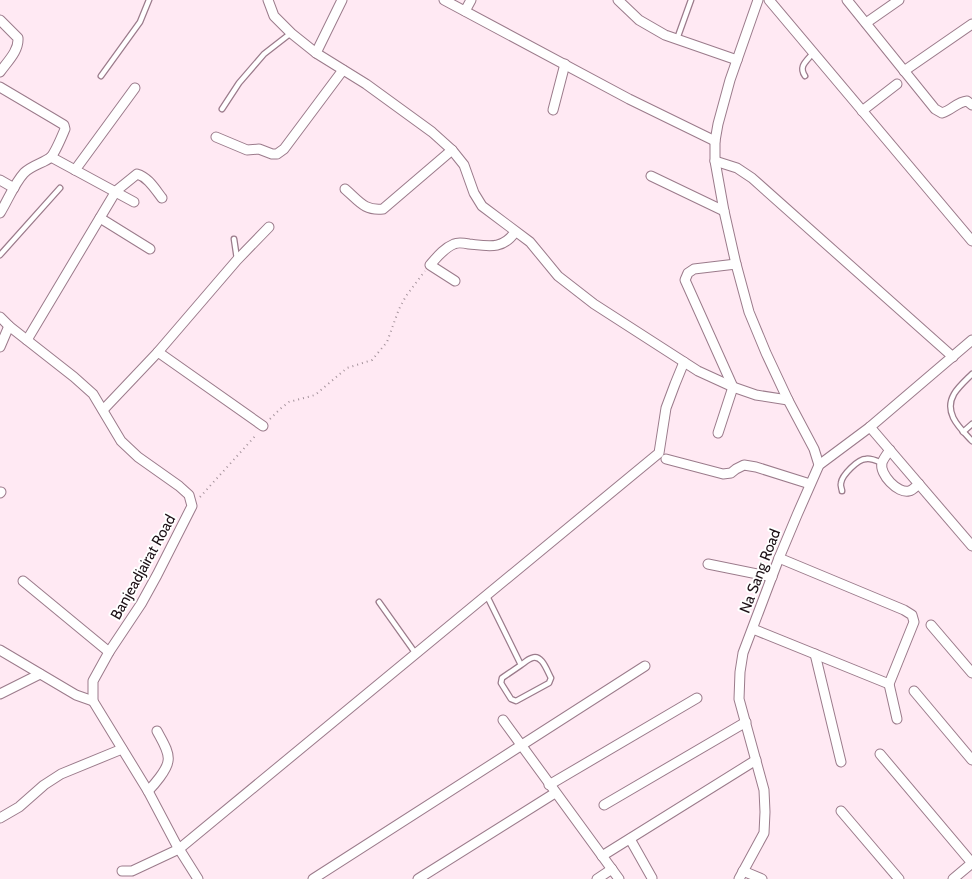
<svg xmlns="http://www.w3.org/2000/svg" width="972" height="879" font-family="Cabin,sans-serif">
	<rect width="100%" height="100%" fill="#ffe9f3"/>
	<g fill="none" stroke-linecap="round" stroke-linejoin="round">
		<defs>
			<g id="lane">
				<path d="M 677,39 L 691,0"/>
				<path d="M 101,76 L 140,22 L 149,0"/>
				<path d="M 805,76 C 798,66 807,61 813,53"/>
				<path d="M 222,109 L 239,83 L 264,54 L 291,33"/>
				<path d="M 234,239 L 237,259"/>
				<path d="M 0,255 L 60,188"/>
				<path d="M 972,374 C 966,380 958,387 954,394 C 943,413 960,428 972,441"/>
				<path d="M 963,432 L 972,424"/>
				<path d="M 842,491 C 842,489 840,486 841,483 C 842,475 858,459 866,459 C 871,458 877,461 882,463"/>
				<path d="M 487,596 L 521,665 C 524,663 528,659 532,658 C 542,654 547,671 551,678 L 549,683 L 516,701 L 511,699 L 501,683 L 502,678 L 521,665"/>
				<path d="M 379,602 L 416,654"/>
			</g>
			<g id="street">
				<path d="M 268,0 L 274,16 L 291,33 L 316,53 L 366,84 L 432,132 L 452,150 L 464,165 L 474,193 L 482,206 L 530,242 L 558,276 L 594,304 L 698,371 L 733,387 L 756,395 L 788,400"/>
				<path d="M 444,0 L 629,99 L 715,141"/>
				<path d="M 618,0 L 639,20 L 665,35 L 737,60"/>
				<path d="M 758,0 L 730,80 L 718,124 L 715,141 L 715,161 L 724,211 L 736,264 L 749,312 L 766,353 L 788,400 L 814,449 L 819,465"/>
				<path d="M 769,0 L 972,241"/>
				<path d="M 847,0 L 935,109 L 942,113 C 952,110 957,102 967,101 L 972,105"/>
				<path d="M 465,11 L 471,0"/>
				<path d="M 0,20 L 18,38 C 19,51 7,62 0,72"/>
				<path d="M 866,23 L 899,0"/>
				<path d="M 316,53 L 342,0"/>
				<path d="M 904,71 L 972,24"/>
				<path d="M 0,87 L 54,119 L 64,125 L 65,129 C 62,136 56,151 51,157 C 44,163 32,165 24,173 C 14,184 8,200 0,213"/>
				<path d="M 553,110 L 565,64"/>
				<path d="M 862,111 L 897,84"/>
				<path d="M 216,137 L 247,150 L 259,149 L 272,154 L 277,154 L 284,149 L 343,70"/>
				<path d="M 51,157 L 134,202"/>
				<path d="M 715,161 L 737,168 L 752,178 L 953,357"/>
				<path d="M 75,170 L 135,88"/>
				<path d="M 651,176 L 724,211"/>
				<path d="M 0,180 L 14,188"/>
				<path d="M 345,189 C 359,201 364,211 383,209 L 452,150"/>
				<path d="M 100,218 L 150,249"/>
				<path d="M 455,281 L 430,265 C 437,257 444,248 454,244 C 458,242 464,243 469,244 C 488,246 503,250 515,232"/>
				<path d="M 0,317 L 9,326 L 74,377 L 93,394 L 121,441 L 138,457 L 179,486 L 189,495 L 192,506 L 157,575 L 141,604 L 109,652 L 93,681 L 93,701 L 148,791 L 176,844 L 198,879"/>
				<path d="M 27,340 L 116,191 L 137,174 C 148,177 155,189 162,198"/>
				<path d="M 0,347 L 9,326"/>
				<path d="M 158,352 L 237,260 L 269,227"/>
				<path d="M 103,410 L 158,352 L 263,426"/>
				<path d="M 870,427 L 972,546"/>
				<path d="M 718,433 L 733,387 L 685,280 L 688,273 L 694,269 L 736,264"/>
				<path d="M 890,450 C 887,454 883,459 882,463 C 879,474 898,494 909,491 C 913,490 916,486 919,484"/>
				<path d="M 666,459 L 723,474 L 731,473 L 736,469 L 744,465 L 756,467 L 810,484"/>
				<path d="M 0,493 L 1,492"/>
				<path d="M 708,564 L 772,577"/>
				<path d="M 23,581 L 109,652"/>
				<path d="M 931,625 L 972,673"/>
				<path d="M 753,629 L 889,684 L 914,622 L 912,615 L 904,610 L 779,558"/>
				<path d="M 0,650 L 76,695 L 93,701"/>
				<path d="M 815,654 L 841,762"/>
				<path d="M 889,684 L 897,719"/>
				<path d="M 914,691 L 972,760"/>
				<path d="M 0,694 L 40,674"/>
				<path d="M 503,720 L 619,879"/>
				<path d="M 880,754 L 972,863 L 953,879"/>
				<path d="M 549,785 L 697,698"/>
				<path d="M 148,791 C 154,785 167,770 168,761 C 170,752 161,739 157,731"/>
				<path d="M 604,805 L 746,722"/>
				<path d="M 841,811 L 899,879"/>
				<path d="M 0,818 L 19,807 L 44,785 L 61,774 L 122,749"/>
				<path d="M 630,839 L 652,878"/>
				<path d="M 602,856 L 756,760"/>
				<path d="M 122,871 L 132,871 L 179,849 L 659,453 L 666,408 L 675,384 L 684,362"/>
				<path d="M 743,871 L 762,879"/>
				<path d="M 313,879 L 645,666"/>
				<path d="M 418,879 L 555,793"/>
				<path d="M 597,879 L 612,869"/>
				<path d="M 739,879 L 764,833 L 765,812 L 764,790 L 739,699 L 740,672 L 743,653 L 779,558 L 797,515 L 819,465 L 870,427 L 972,340"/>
			</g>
		</defs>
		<use href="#lane" stroke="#9b7b8b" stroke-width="7"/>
		<use href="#street" stroke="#9b7b8b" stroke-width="11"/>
		<g stroke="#a4929b" stroke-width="2" stroke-dasharray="1 4" stroke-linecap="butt">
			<path d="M 270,419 L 280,409 L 289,402 L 315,395 L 347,368 L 372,360 L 387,342 L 399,309 L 406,296 L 425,271"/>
			<path d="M 200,497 L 257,434"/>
		</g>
		<use href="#lane" stroke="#fff" stroke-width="4.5"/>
		<use href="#street" stroke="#fff" stroke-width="9"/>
	</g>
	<g text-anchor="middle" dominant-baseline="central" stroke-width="4" stroke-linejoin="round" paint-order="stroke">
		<g font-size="15" fill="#1d1117" stroke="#fff">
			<text transform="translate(143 567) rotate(-61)">Banjeadjairat Road</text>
			<text transform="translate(760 571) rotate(-69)">Na Sang Road</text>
		</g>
	</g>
</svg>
